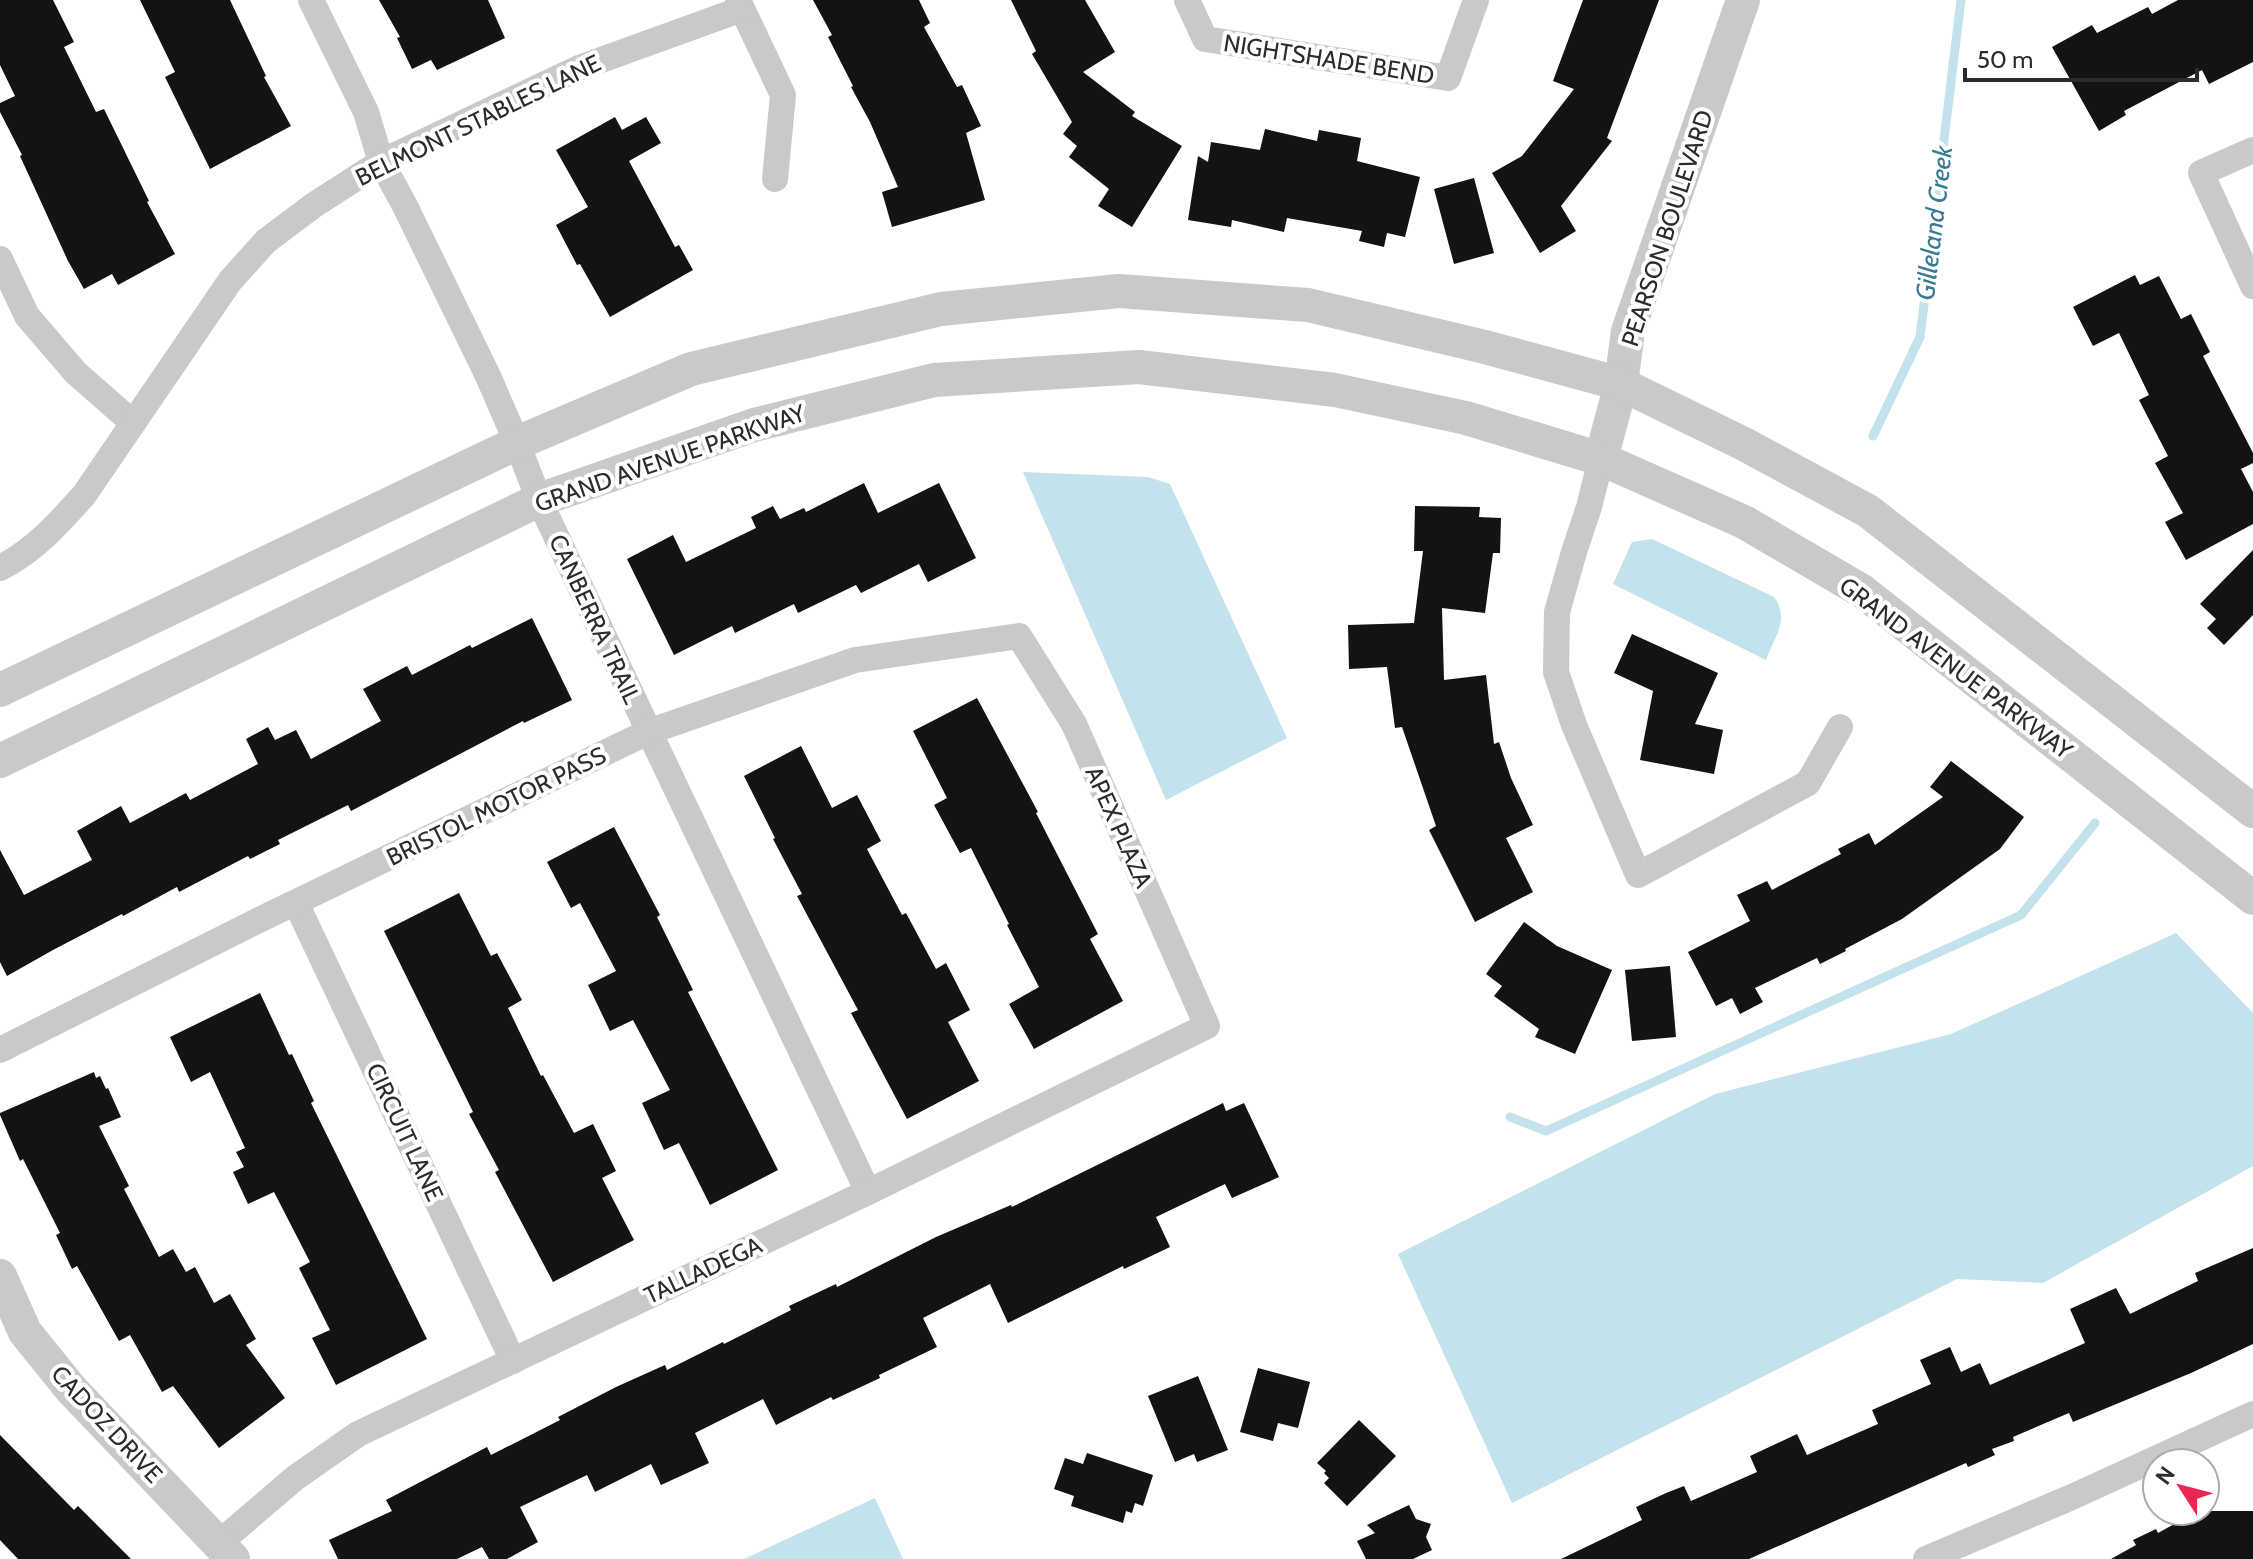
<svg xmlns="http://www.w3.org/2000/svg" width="2253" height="1559" font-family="Cabin,sans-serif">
	<rect width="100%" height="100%" fill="#fff"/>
	<g fill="#c3e2ec">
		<path d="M 1023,472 L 1148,477 L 1170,484 L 1287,738 L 1166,800 Z"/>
		<path d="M 1652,539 L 1774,597 C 1790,619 1775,636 1766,660 L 1613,584 L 1632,542 Z"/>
		<path d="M 2176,933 L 2253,1013 L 2253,1166 L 2043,1283 L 1957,1279 L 1512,1503 L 1398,1254 L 1715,1094 L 1951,1034 Z"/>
		<path d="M 875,1498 L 903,1559 L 744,1559 Z"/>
	</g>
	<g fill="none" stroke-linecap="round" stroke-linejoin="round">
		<g stroke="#c3e2ec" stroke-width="9">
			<path d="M 1873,436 L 1920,337 L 1961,0"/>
			<path d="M 1510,1117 L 1546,1131 L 2021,915 L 2095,823"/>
		</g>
	</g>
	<g fill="#131313">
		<path d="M 0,0 L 53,0 L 74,42 L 64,47 L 96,112 L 104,109 L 149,201 L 147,202 L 175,254 L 118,285 L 112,274 L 84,289 L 68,261 L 20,156 L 22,155 L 0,112 L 0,103 L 15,96 L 0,65 Z"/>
		<path d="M 140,0 L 230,0 L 266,76 L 264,77 L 291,126 L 210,169 L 165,77 L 175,72 Z"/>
		<path d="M 379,0 L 488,0 L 505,38 L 437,70 L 431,60 L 412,69 L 397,38 L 400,37 Z"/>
		<path d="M 813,0 L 919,0 L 930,23 L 924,27 L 957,87 L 962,85 L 981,126 L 966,133 L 985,200 L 892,227 L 882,192 L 898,187 L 870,122 L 851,87 L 853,86 L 828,37 L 832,35 Z"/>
		<path d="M 1011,0 L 1085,0 L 1115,52 L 1083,72 L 1135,112 L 1132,116 L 1182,146 L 1132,227 L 1098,206 L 1109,189 L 1069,157 L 1077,146 L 1063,134 L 1072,122 L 1032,54 L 1036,51 Z"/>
		<path d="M 1583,0 L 1659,0 L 1607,138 L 1612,141 L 1561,206 L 1576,231 L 1540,253 L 1492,173 L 1522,156 L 1574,89 L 1553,81 Z"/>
		<path d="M 2178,0 L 2253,0 L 2253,62 L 2209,84 L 2202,70 L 2124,111 L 2126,115 L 2099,131 L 2052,47 L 2092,25 L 2097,33 L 2148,7 L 2152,14 Z"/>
		<path d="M 615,117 L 622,130 L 646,117 L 661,143 L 629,161 L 675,247 L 679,245 L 693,270 L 610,317 L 580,264 L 577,265 L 556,225 L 588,207 L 556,150 Z"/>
		<path d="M 1265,129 L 1317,141 L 1319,130 L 1361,138 L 1357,161 L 1420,177 L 1405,237 L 1387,233 L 1384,247 L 1359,241 L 1362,231 L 1287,218 L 1284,232 L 1232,220 L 1231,227 L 1188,220 L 1198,156 L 1208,162 L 1211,142 L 1260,150 Z"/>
		<path d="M 1474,178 L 1494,253 L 1454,264 L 1434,189 Z"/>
		<path d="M 2135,275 L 2140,285 L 2159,276 L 2181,319 L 2191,314 L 2210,352 L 2203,356 L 2253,453 L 2253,463 L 2241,469 L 2253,492 L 2253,524 L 2186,560 L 2165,522 L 2183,513 L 2155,463 L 2168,456 L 2139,400 L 2149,395 L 2119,333 L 2093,346 L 2073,307 Z"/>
		<path d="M 864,483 L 878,513 L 939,483 L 976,558 L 928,582 L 919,564 L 861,593 L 856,585 L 798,613 L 794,604 L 735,633 L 732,626 L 674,655 L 627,559 L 673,535 L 686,562 L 756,528 L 751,517 L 773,506 L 780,519 L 804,508 L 806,512 Z"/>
		<path d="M 1415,506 L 1480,507 L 1479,517 L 1501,518 L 1500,553 L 1493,553 L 1485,613 L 1442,608 L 1444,680 L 1486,675 L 1494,744 L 1499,742 L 1511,778 L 1533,825 L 1506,838 L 1533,892 L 1475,922 L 1429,830 L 1436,826 L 1402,727 L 1395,728 L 1387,667 L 1349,669 L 1348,625 L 1414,623 L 1423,551 L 1414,551 Z"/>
		<path d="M 2253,550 L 2253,615 L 2224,645 L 2207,628 L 2216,619 L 2200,604 Z"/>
		<path d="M 532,618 L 572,700 L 524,723 L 523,721 L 351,811 L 348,805 L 278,840 L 280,844 L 250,859 L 248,856 L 179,892 L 177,887 L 123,916 L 122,914 L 53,950 L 7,976 L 0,962 L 0,850 L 24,895 L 92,860 L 77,831 L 121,806 L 130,823 L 186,793 L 190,800 L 258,764 L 246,739 L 268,727 L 275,740 L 296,730 L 311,759 L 381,721 L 363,689 L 407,666 L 412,675 L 470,645 L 472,648 Z"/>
		<path d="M 1632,634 L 1718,673 L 1695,724 L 1723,730 L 1714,774 L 1640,760 L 1653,691 L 1614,673 Z"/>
		<path d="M 977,698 L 1038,812 L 1036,813 L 1098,934 L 1090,939 L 1123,1001 L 1034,1049 L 1009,1004 L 1039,987 L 1007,925 L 1009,924 L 971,848 L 960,853 L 934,805 L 947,798 L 913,731 Z"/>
		<path d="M 801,746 L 832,808 L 857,795 L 881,841 L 867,849 L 902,915 L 906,913 L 936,969 L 946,963 L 970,1010 L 948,1022 L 979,1081 L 907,1119 L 851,1013 L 858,1010 L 797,896 L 802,894 L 773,839 L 775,838 L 744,776 Z"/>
		<path d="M 1951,761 L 2024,817 L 2000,849 L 1902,919 L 1845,949 L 1846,951 L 1820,964 L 1817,958 L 1755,988 L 1763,1002 L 1740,1014 L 1732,998 L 1716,1006 L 1688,952 L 1750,921 L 1737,895 L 1767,881 L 1772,890 L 1841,854 L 1838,849 L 1869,833 L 1875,845 L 1943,797 L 1930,787 Z"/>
		<path d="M 614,827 L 660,915 L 657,917 L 693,990 L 688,992 L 778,1170 L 710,1205 L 679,1143 L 664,1150 L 642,1103 L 670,1090 L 633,1020 L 610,1031 L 588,985 L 616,971 L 580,903 L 571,908 L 547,862 Z"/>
		<path d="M 459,893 L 491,956 L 497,953 L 522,1000 L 508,1008 L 541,1076 L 543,1075 L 574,1133 L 593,1124 L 616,1171 L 602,1178 L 634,1240 L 553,1282 L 495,1172 L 499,1170 L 469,1114 L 473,1112 L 384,931 Z"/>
		<path d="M 1524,922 L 1557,946 L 1612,970 L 1575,1054 L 1535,1037 L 1539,1029 L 1494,996 L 1502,986 L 1486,974 Z"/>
		<path d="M 1670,966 L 1676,1037 L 1632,1041 L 1625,970 Z"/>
		<path d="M 260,993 L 289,1055 L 292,1054 L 314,1101 L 311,1103 L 427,1339 L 336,1385 L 312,1338 L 330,1330 L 299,1268 L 310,1262 L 274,1192 L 248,1204 L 233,1172 L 244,1167 L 236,1152 L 245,1148 L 210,1072 L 191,1082 L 170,1037 Z"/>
		<path d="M 94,1072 L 96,1078 L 100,1076 L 106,1089 L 108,1088 L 121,1117 L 99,1126 L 129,1186 L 124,1189 L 159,1257 L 173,1249 L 186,1272 L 195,1267 L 214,1303 L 230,1294 L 256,1339 L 246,1345 L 285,1398 L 219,1448 L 173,1386 L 162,1392 L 130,1335 L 119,1341 L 77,1266 L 72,1269 L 56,1235 L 60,1233 L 23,1159 L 20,1161 L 0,1115 L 0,1113 Z"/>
		<path d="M 1223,1103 L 1226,1111 L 1244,1103 L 1279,1177 L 1232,1198 L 1225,1184 L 1156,1217 L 1170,1247 L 1124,1269 L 1123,1266 L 1008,1323 L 990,1284 L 923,1318 L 937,1347 L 879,1375 L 880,1378 L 833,1400 L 831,1397 L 776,1425 L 763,1399 L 695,1433 L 709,1463 L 661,1485 L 651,1464 L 595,1492 L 587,1475 L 520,1507 L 538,1542 L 507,1559 L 489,1559 L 482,1547 L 457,1559 L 338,1559 L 329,1540 L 392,1511 L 386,1500 L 487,1447 L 491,1455 L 560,1420 L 558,1417 L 616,1387 L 665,1365 L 667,1370 L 723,1342 L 724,1344 L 791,1310 L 789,1306 L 836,1284 L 837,1287 L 936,1237 L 1011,1205 L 1012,1207 Z"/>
		<path d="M 2253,1248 L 2253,1344 L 2191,1373 L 2073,1422 L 2069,1413 L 2013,1437 L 2014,1441 L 1992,1449 L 1995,1455 L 1968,1467 L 1966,1463 L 1749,1559 L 1561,1559 L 1642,1520 L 1636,1507 L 1666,1493 L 1684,1486 L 1691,1501 L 1757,1472 L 1750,1456 L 1797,1434 L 1807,1455 L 1878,1424 L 1872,1410 L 1931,1384 L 1920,1360 L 1950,1347 L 1961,1372 L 1980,1363 L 1990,1385 L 2085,1343 L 2070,1309 L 2116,1288 L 2130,1314 L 2198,1281 L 2195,1273 Z"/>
		<path d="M 1258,1368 L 1310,1382 L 1298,1428 L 1278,1423 L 1273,1441 L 1240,1432 Z"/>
		<path d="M 1198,1376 L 1228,1450 L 1197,1462 L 1194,1454 L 1175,1462 L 1148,1396 Z"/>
		<path d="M 1359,1420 L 1396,1456 L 1347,1506 L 1324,1483 L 1329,1478 L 1324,1473 L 1326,1471 L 1317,1463 Z"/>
		<path d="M 0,1435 L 74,1510 L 78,1506 L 131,1559 L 18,1559 L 0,1540 Z"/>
		<path d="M 1087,1453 L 1153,1475 L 1143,1506 L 1135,1503 L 1132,1513 L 1126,1511 L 1123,1523 L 1071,1506 L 1074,1496 L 1054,1489 L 1065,1458 L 1083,1464 Z"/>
		<path d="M 1409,1505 L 1416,1519 L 1431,1524 L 1426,1537 L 1432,1550 L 1413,1559 L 1366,1559 L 1357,1541 L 1375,1533 L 1367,1525 Z"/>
		<path d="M 2198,1511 L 2253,1511 L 2253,1559 L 2111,1559 L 2136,1545 L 2133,1540 L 2156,1529 L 2158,1533 Z"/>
	</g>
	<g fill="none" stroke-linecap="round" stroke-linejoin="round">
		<g stroke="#c9c9c9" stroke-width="26">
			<path d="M 311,0 L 366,112 L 381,162 L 405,206 L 488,376 L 517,443 L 539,500 L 868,1192"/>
			<path d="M 738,0 L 783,95 L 775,179"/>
			<path d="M 1187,0 L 1205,39 L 1448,78 L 1476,0"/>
			<path d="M 2253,150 L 2201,173 L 2253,286"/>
			<path d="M 0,259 L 27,316 L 76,373 L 133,423"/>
			<path d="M 1601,459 L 1589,507 L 1574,552 L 1557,612 L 1556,672 L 1574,725 L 1638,875 L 1808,783 L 1840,727"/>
			<path d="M 0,568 C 34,551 59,523 84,495 L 230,281 L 266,241 L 314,205 L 381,162 L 579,68 L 742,9"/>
			<path d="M 296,903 L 513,1361"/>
			<path d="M 0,1050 L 253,923 L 648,732 L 855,660 L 1019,636 L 1074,724 L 1207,1026 L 868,1192 L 358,1434 L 295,1478 L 219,1543"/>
			<path d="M 1926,1559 L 2072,1497 L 2253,1414"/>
		</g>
		<g stroke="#c9c9c9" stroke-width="34">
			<path d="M 1601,459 L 1621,384 L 1628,331 L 1743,0"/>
			<path d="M 0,690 L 517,443 L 691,369 L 941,309 L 1119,291 L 1308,305 L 1485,347 L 1621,384 L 1744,444 L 1868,511 L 2253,811"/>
			<path d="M 0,761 L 539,500 L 754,425 L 934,380 L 1139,367 L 1335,390 L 1466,418 L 1601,459 L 1744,522 L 1862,591 L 2253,898"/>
			<path d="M 0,1276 L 25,1332 L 71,1389 L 233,1559"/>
		</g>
	</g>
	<g text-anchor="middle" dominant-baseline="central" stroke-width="8" stroke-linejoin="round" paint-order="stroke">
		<g font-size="24" fill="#2c2c2c" stroke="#fff">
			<text transform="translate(1329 59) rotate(9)">NIGHTSHADE BEND</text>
			<text transform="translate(478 120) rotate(-26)">BELMONT STABLES LANE</text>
			<text transform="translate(1667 228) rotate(-72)">PEARSON BOULEVARD</text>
			<text transform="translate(670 458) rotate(-19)">GRAND AVENUE PARKWAY</text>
			<text transform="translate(595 619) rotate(65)">CANBERRA TRAIL</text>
			<text transform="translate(1956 668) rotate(37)">GRAND AVENUE PARKWAY</text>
			<text transform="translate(496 806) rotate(-26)">BRISTOL MOTOR PASS</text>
			<text transform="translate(1119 827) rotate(66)">APEX PLAZA</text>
			<text transform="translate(405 1132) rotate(65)">CIRCUIT LANE</text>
			<text transform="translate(703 1270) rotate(-25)">TALLADEGA</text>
			<text transform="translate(107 1424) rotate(47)">CADOZ DRIVE</text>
		</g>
		<g font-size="26" font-style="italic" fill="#387b90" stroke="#fff">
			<text transform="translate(1934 223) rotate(-83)">Gilleland Creek</text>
		</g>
	</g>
	<g transform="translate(2181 1487) rotate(306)"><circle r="38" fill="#ffffff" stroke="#ababab" stroke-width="2"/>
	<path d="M0-6L14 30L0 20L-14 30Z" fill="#eb2653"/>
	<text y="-12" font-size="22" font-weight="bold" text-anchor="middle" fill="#2c2c2c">N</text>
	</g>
	<path d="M1965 68v12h232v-12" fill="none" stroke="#2c2c2c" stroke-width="4"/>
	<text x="1977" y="68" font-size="24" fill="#2c2c2c" stroke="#ffffff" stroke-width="6" paint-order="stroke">50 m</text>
</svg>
